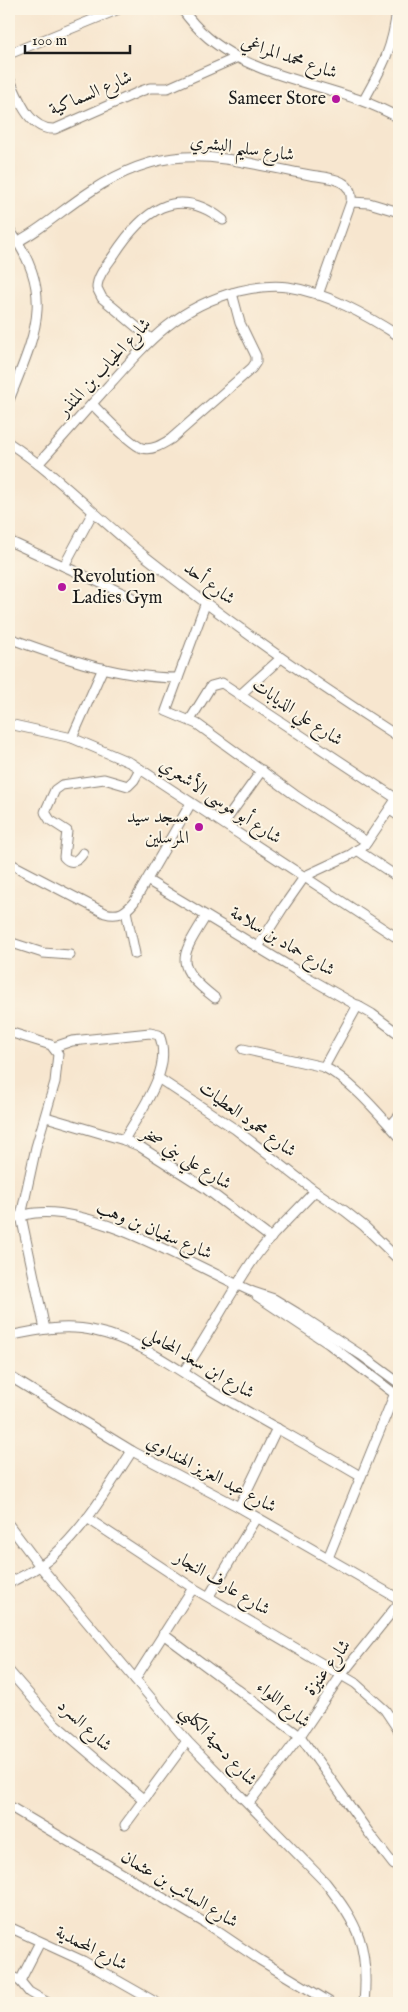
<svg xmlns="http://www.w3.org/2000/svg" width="408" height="2012" font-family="'IM FELL English',Amiri,serif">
	<rect width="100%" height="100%" fill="#fcf5e5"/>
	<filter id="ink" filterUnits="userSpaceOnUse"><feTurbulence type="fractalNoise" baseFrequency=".02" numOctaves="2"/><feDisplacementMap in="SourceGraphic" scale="10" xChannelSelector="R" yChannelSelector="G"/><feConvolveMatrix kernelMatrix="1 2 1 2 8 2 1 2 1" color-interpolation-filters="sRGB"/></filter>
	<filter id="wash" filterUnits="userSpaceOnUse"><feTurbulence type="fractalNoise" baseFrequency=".0096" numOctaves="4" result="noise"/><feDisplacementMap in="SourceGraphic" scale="20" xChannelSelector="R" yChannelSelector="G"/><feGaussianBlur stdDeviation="1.12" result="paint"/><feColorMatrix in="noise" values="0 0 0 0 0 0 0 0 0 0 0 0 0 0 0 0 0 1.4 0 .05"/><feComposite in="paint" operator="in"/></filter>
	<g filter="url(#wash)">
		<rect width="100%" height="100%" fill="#f7e6cf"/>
	</g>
	<g filter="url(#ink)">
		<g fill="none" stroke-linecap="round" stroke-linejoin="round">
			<defs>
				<g id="minor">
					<path d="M 182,9 C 234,84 326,76 399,118"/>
					<path d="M 9,54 L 119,9"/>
					<path d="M 9,78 C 18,97 29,131 55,129 L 141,91 L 150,88 L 168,88 L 236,58"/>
					<path d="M 364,100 C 383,66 393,48 397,9"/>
					<path d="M 351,202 L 369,203 L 399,212"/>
					<path d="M 9,229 C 56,295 36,332 9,400"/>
					<path d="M 9,246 C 39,232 63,209 91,191 C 173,137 222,159 310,175 C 328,178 354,178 351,202 L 318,295"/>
					<path d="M 151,339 L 102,298 L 97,288 C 97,276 107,265 114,255 C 142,212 176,183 223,220"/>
					<path d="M 92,404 C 101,413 131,445 142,448 C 152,451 163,444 171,439 L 252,368 L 256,362 L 256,356 L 240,323 L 232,293"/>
					<path d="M 9,443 C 59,476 99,520 146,557 C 227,621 312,681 399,737"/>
					<path d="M 38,464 C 62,438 85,411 109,385 C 149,340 179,306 239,291 C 256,287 272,285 288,287 C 328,293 366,315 399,336"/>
					<path d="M 9,541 L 131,597"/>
					<path d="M 64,566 L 93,512"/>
					<path d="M 206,602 L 166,711 L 197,724 L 295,795 L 367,842"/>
					<path d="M 9,638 C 63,658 119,678 178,678"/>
					<path d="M 241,694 L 280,659"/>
					<path d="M 190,720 L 211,686 L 222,683 L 397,799"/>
					<path d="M 9,724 L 72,738 L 131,763 L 399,939"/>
					<path d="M 72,738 L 103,668"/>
					<path d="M 390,810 L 399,816"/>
					<path d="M 224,823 L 262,770"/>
					<path d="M 357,850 L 399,878"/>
					<path d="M 83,853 C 78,861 71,865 64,857 L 67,831 L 50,820 L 45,812 L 55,790 L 62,785 L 104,779 L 128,786 L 134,780 L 140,769"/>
					<path d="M 9,863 L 105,913 C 119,917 126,912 134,902 L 191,803"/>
					<path d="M 147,880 L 307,977 L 372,1014 L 399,1034"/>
					<path d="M 126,911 L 135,954"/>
					<path d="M 206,916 C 180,958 173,965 215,998"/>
					<path d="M 9,942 L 43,953 L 70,955"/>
					<path d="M 258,947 L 284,906 L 305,876 L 350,855 L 365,845 L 399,795"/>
					<path d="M 9,1032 L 51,1045 L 58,1054 L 55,1082 L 36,1147 L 21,1216 L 45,1329"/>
					<path d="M 54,1047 L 72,1041 L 150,1033 L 159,1035 C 174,1069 140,1111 124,1140"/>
					<path d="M 243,1049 L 324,1067 C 352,1081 378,1113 399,1136"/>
					<path d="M 324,1067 L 358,1005"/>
					<path d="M 158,1078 L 235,1129 L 315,1191 L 345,1211 L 364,1226 L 399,1260"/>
					<path d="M 46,1117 L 124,1140 L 139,1146 L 205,1188 L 271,1238"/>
					<path d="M 390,1126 L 399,1116"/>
					<path d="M 9,1219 C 17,1217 26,1214 35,1213 C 97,1206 196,1267 253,1292 L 274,1299 L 297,1313 L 361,1355 L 399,1383"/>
					<path d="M 257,1296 L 329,1344 L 399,1397"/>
					<path d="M 9,1336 C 37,1330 66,1324 95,1331 C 139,1340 175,1368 212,1391 C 261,1420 311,1447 360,1476"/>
					<path d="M 184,1371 C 208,1336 227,1299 251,1263 C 268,1237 293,1215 315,1191"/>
					<path d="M 9,1376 L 132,1451 L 239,1507 L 399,1599"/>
					<path d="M 239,1507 L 277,1428"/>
					<path d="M 87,1518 L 193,1588 L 355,1683 L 385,1710 L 399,1731"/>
					<path d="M 9,1525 L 40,1566 L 187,1741 L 325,1882 C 359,1925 369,1947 364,2003"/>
					<path d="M 328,1558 L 395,1393"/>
					<path d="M 9,1583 C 24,1575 40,1568 52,1557 C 85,1528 108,1488 132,1451"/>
					<path d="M 209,1596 L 256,1518"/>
					<path d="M 163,1634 L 300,1736 L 369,1833 L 393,1864 L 399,1869"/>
					<path d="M 9,1671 L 55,1724 L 143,1799"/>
					<path d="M 135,1679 L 193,1588"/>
					<path d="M 249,1803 L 300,1736 L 342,1674 L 399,1603"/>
					<path d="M 9,1806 L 205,1923 L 260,1960 L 331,2003"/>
					<path d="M 125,1825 L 187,1741"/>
					<path d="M 9,1927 L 83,1961 L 157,2003"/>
					<path d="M 9,1975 L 20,1981 L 29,1992 L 48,2003"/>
					<path d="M 20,1981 L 40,1942"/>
				</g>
			</defs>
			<use href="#minor" stroke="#8a8176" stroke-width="11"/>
			<use href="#minor" stroke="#fff" stroke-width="9"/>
		</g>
	</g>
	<g fill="#b5179e" stroke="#fcf5e5" stroke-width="2">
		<circle cx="336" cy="99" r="5"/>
		<circle cx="62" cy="587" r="5"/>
		<circle cx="199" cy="827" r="5"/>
	</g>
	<g text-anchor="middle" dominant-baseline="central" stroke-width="4" stroke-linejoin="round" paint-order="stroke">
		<g font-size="18" fill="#1c1c1c" stroke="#fcf5e5">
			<text transform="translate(289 58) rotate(19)">شارع محمد المراغي</text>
			<text transform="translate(91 94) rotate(-23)">شارع السماكية</text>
			<text transform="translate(242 149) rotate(8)">شارع سليم البشري</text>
			<text transform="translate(105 368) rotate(-47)">شارع الحباب بن المنذر</text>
			<text transform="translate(209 584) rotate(37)">شارع أحد</text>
			<text transform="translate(297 713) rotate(34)">شارع علي الذيابات</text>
			<text transform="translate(220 802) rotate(33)">شارع أبو موسى الأشعري</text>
			<text transform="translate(282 942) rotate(31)">شارع حماد بن سلامة</text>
			<text transform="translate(247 1120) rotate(36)">شارع محمود العطيات</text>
			<text transform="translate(186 1159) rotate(32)">شارع علي بني صخر</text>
			<text transform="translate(154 1231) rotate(23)">شارع سفيان بن وهب</text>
			<text transform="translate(199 1364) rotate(30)">شارع ابن سعد المحاملي</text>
			<text transform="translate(211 1475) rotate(28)">شارع عبد العزيز الهنداوي</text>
			<text transform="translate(222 1584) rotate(31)">شارع عارف النجار</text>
			<text transform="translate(328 1668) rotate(-53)">شارع عنيزة</text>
			<text transform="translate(283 1705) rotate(39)">شارع اللواء</text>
			<text transform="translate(84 1726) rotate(43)">شارع السرد</text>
			<text transform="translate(218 1746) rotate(47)">شارع دحية الكلبي</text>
			<text transform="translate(179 1890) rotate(31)">شارع السائب بن عثمان</text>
			<text transform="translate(91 1949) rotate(27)">شارع المحمدية</text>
		</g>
		<g font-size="18" fill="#1c1c1c" stroke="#fcf5e5" text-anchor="end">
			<text x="326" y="99">Sameer Store</text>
			<text x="72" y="577" text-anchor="start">Revolution<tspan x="72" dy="21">Ladies Gym</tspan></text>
			<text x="189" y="817">مسجد سيد<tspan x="189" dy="21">المرسلين</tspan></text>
		</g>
	</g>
	<rect width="408" height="2012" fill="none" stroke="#fcf5e5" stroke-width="30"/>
	<path d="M25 45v8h105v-8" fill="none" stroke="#1c1c1c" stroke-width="2.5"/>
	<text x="32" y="45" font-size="15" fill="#1c1c1c" stroke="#fcf5e5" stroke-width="4" paint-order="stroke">100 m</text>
</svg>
